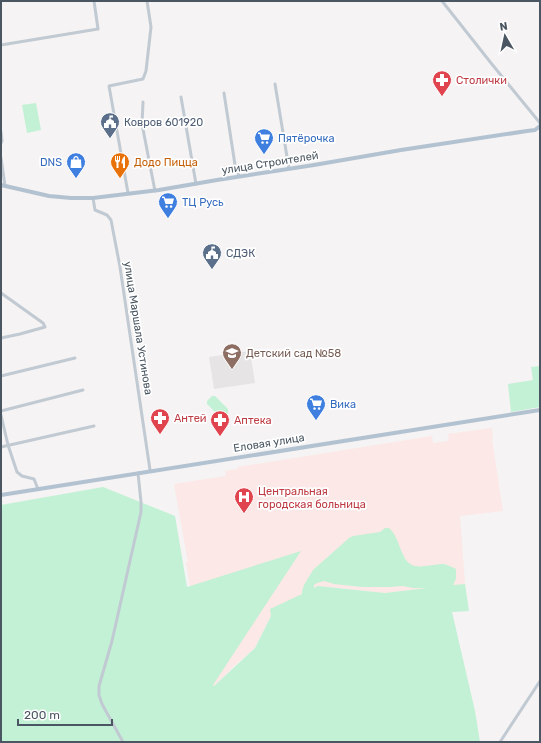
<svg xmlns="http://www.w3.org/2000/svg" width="541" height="743" font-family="Rubik,sans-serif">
	<rect width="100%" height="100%" fill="#f5f3f3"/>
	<path fill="#e6e4e5" d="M 250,351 L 255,383 L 214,389 L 209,357 Z"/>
	<path fill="#fce8e6" d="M 492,428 L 493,439 L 492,439 L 503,511 L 460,516 L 465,584 L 385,593 L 318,586 L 271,616 L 255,648 L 235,665 L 214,686 L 207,683 L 186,562 L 188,562 L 174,484 L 226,476 L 225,471 L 238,469 L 238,467 L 432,436 L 433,443 L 449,441 L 448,434 Z"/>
	<g fill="#c3f1d5" fill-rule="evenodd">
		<path d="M 36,103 L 41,130 L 27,133 L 22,105 Z"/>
		<path d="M 540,366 L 540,407 L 511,412 L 508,384 L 533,380 L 531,367 Z"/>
		<path d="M 212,396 L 215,396 L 228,409 L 228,413 L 224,418 L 220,417 L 207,404 L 207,401 Z"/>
		<path d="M 103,487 L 175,516 L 187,587 L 301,551 L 213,685 L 214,686 L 255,648 L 271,616 L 270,609 L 302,594 L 302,591 L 304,585 L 313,570 L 349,538 L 353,536 L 380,532 L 385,528 L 389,528 C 400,537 400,559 412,565 C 421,569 435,563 444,564 C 448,565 452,567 456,569 L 456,579 L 453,585 L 465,584 L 469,611 L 452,612 L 475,711 L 480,742 L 1,742 L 1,505 ZM 324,581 L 334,584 L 362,587 L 389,587 L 403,586 L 413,588 L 427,588 L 385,593 L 318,586 L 314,588 L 314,585 L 317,583 Z"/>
	</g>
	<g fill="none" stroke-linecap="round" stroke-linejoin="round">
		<g stroke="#c1cad2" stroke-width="3">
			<path d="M 442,1 L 491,63 L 540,123"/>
			<path d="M 1,45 L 98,29 L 94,1"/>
			<path d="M 275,84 L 289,169"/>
			<path d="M 224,93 L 235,165 L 239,176"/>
			<path d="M 181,97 L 196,184"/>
			<path d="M 143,102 L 142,124 L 155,191"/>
			<path d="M 1,132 L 2,141 L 1,143"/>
			<path d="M 1,158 L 5,186"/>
			<path d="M 128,193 L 109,86 L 143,79 L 146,71 L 151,27 L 147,1"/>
			<path d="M 93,198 L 95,210 L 107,215 L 111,220 L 120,267 L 150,470"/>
			<path d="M 1,293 L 43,323 L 45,327 L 20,334 L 1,338"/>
			<path d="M 1,376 L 75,358"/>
			<path d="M 1,411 L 83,390"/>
			<path d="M 1,415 L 8,445 L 17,472 L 22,476 L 34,479 L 38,489"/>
			<path d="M 1,447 L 94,426"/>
			<path d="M 123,742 L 102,704 L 99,695 L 99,686 L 112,641 L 141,512 L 141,502 L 138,473"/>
			<path d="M 500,742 L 540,681"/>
		</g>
		<g stroke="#b3c2d1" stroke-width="4">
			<path d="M 1,185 L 49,196 L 71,198 L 93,198 L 159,190 L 217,180 L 314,165 L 401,150 L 527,131 L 535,130 L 540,126"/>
			<path d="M 1,495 L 540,410"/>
		</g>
	</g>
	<defs>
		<symbol id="pharmacy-pin" viewBox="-11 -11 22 30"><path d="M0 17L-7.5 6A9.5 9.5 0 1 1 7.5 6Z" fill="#e0444e" stroke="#fff"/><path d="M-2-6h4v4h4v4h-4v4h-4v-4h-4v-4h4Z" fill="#fff"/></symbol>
		<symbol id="civic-pin" viewBox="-11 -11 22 30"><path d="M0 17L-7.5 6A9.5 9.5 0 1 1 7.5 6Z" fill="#5c6f8a" stroke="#fff"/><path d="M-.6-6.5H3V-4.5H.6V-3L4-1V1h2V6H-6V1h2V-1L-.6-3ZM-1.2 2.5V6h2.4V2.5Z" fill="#fff"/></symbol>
		<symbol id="supermarket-pin" viewBox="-11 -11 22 30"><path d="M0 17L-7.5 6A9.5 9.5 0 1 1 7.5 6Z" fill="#3f7fe0" stroke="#fff"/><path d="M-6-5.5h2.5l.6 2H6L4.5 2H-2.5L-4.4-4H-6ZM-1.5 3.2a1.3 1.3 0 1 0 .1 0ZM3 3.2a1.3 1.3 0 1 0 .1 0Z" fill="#fff"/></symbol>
		<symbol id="shop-pin" viewBox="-11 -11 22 30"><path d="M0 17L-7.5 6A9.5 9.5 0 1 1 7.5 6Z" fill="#3f7fe0" stroke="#fff"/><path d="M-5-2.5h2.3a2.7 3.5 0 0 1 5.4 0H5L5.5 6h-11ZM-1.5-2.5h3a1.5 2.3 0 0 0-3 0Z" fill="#fff"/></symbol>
		<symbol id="restaurant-pin" viewBox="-11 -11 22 30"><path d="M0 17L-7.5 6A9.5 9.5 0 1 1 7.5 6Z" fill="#e8710a" stroke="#fff"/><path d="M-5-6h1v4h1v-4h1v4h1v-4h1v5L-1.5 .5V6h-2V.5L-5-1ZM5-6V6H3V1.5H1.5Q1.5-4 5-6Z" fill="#fff"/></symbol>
		<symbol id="school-pin" viewBox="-11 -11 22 30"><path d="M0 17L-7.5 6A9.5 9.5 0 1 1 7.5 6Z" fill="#8d6e63" stroke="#fff"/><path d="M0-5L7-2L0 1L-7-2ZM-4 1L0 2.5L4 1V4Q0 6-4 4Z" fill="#fff"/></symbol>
		<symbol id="hospital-pin" viewBox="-11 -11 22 30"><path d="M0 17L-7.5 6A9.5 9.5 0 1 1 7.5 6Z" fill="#e0444e" stroke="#fff"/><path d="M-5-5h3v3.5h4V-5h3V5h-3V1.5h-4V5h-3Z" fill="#fff"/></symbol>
	</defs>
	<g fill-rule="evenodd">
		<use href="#pharmacy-pin" x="431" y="69" width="22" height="30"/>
		<use href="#civic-pin" x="99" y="111" width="22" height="30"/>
		<use href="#supermarket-pin" x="253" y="127" width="22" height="30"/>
		<use href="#shop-pin" x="65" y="151" width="22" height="30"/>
		<use href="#restaurant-pin" x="109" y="151" width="22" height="30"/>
		<use href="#supermarket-pin" x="157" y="191" width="22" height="30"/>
		<use href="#civic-pin" x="201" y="242" width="22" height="30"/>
		<use href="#school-pin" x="221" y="342" width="22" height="30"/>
		<use href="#supermarket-pin" x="305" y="393" width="22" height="30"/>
		<use href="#pharmacy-pin" x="149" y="407" width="22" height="30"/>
		<use href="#pharmacy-pin" x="209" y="409" width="22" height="30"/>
		<use href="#hospital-pin" x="233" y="486" width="22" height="30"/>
	</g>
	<g text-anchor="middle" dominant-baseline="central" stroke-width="3.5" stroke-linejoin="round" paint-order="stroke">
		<g font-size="11" fill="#be3a42" stroke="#fff" text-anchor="start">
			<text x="456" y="80">Столички</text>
			<text x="174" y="418">Антей</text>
			<text x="234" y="420">Аптека</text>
			<text x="258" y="491">Центральная<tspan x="258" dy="13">городская больница</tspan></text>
		</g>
		<g font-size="11" fill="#4e5e75" stroke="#fff" text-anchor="start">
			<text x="124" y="122">Ковров 601920</text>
			<text x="226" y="253">СДЭК</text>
		</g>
		<g font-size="11" fill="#366cbe" stroke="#fff" text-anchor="start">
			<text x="278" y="138">Пятёрочка</text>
			<text x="62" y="162" text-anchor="end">DNS</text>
			<text x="182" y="202">ТЦ Русь</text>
			<text x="330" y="404">Вика</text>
		</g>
		<g font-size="11" fill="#c56008" stroke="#fff" text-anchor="start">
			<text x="134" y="162">Додо Пицца</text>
		</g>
		<g font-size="11" fill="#4a5661" stroke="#fff">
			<text transform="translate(270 163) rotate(-9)">улица Строителей</text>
			<text transform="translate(138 328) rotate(81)">улица Маршала Устинова</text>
			<text transform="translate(269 443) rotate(-9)">Еловая улица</text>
		</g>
		<g font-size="11" fill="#785e54" stroke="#fff" text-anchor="start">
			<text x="246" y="353">Детский сад №58</text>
		</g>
	</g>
	<rect width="541" height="743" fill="none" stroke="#4a5661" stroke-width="4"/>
	<g transform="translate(505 36) rotate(351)" stroke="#ffffff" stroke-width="3" paint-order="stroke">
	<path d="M0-3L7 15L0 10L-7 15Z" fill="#4a5661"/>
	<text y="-6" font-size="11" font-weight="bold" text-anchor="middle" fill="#4a5661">N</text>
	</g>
	<path d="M18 719v6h94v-6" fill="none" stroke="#4a5661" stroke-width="2"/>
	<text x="24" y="719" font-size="12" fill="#4a5661" stroke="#ffffff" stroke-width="3" paint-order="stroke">200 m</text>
</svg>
